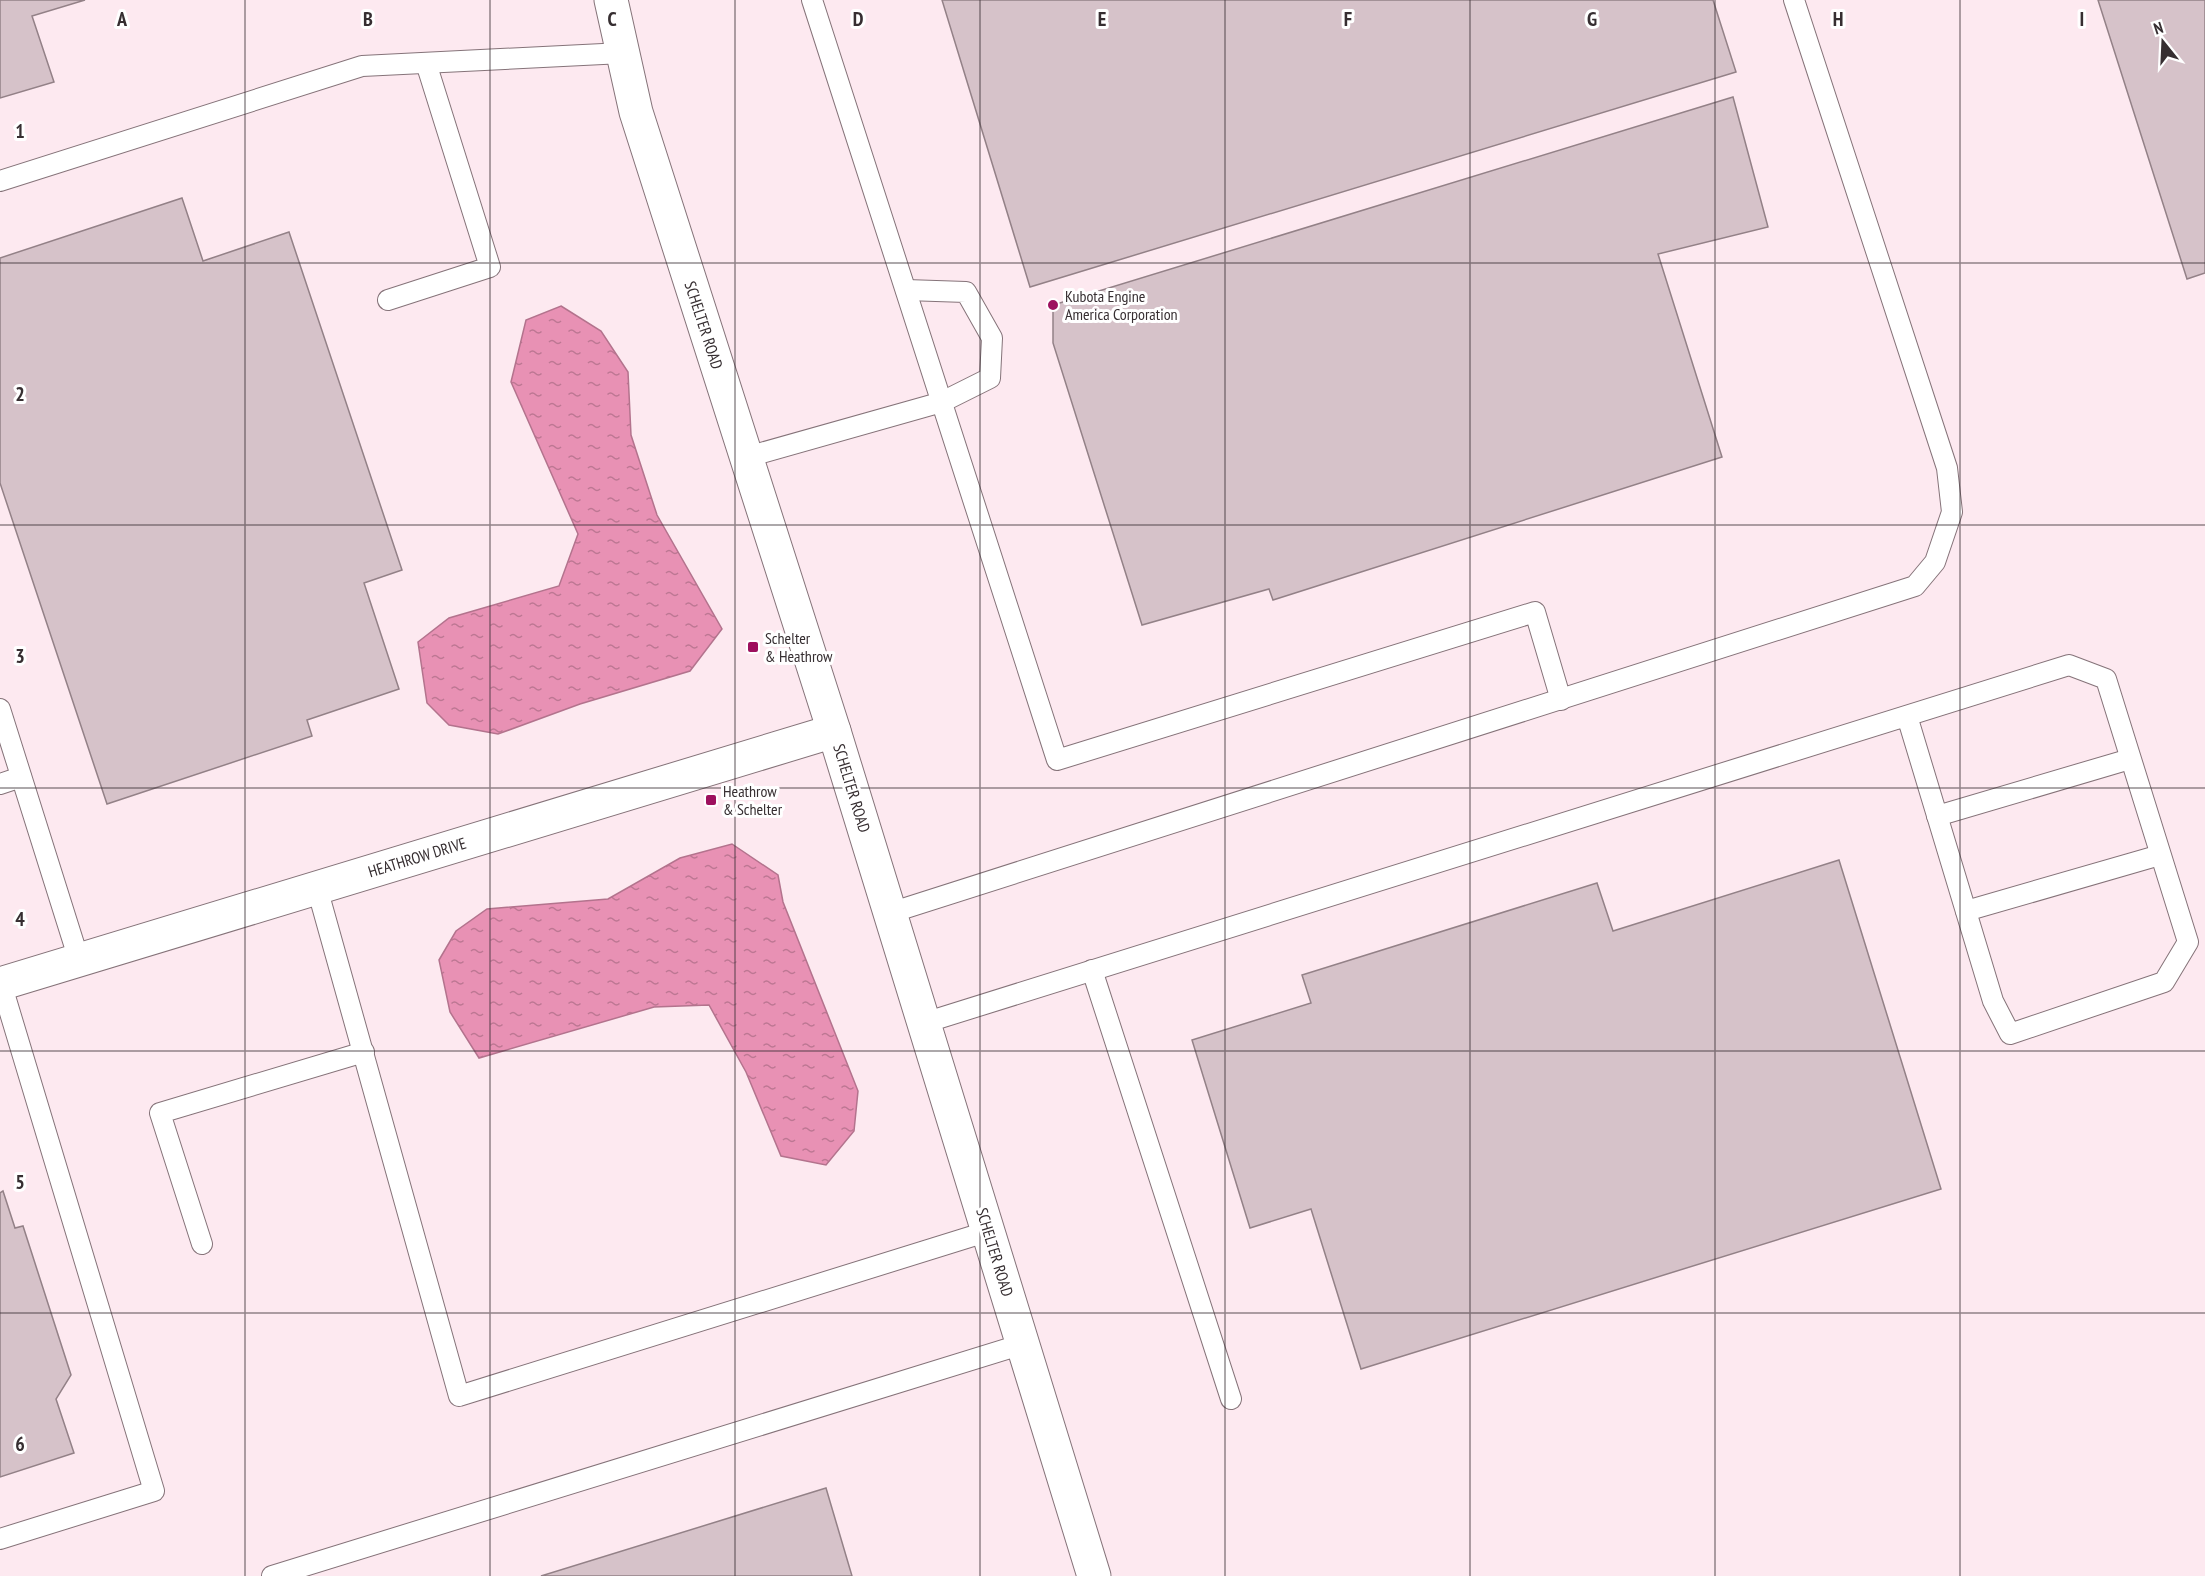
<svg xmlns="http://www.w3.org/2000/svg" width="2205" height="1576" font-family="'PT Sans Narrow',sans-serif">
	<defs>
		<pattern id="water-ripples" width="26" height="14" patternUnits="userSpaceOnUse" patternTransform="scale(1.5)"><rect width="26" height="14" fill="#e891b4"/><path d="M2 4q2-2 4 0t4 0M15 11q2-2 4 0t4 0" fill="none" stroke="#bd7793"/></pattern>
	</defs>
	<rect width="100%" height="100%" fill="#fde9f0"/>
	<g fill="url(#water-ripples)" stroke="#b3738d" stroke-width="1.5">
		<path d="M 561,306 L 601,331 L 628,372 L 631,435 L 657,515 L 722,629 L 690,671 L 580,704 L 498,734 L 449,725 L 427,703 L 418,642 L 449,618 L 559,586 L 578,534 L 511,382 L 526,320 Z"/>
		<path d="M 732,844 L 778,875 L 783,902 L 858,1091 L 854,1131 L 826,1165 L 781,1156 L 746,1072 L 709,1005 L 654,1007 L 479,1058 L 450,1012 L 439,960 L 456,931 L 487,909 L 608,899 L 680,858 Z"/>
	</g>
	<g fill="#d6c2c9" stroke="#938187" stroke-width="1.5">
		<path d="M 0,0 L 85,0 L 32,16 L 54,82 L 0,98 Z"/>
		<path d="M 942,0 L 1713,0 L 1736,72 L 1030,287 Z"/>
		<path d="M 2098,0 L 2205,0 L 2205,273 L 2187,279 Z"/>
		<path d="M 1733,97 L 1768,227 L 1658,254 L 1722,457 L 1273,600 L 1269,589 L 1142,625 L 1053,343 L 1053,305 Z"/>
		<path d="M 182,198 L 203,261 L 289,232 L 402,570 L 364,583 L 399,689 L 307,720 L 312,736 L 107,804 L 0,483 L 0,258 Z"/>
		<path d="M 1839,860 L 1941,1189 L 1361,1369 L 1311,1209 L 1250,1228 L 1192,1040 L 1311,1003 L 1302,975 L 1597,883 L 1613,931 Z"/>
		<path d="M 3,1191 L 15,1228 L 23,1226 L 71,1375 L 56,1399 L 74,1453 L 0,1477 L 0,1193 Z"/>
		<path d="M 826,1488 L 852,1576 L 541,1576 Z"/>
	</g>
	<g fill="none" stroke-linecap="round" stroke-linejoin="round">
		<defs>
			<g id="lane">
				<path d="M 812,0 L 1057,760 L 1535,612 L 1561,700"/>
				<path d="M 0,181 L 362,66 L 623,53"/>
				<path d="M 388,300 L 490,267 L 426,63"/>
				<path d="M 747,457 L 942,402 L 990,378 L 992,338 L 966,292 L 906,290"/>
				<path d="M 0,709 L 79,960"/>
				<path d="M 0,784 L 21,777"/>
				<path d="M 1937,816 L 2130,759"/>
				<path d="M 317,888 L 459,1396 L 989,1231"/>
				<path d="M 1966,911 L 2160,855"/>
				<path d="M 890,913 L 1915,586 L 1935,562 L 1952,512 L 1947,468 L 1794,0"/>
				<path d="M 1092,970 L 1231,1399"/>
				<path d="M 924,1023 L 2069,665 L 2106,679 L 2188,942 L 2164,982 L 2010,1034 L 1993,1001 L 1907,716"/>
				<path d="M 202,1244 L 160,1113 L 364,1052"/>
				<path d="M 0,1539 L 154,1491 L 1,983"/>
				<path d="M 272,1576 L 1023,1344"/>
			</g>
			<g id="street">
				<path d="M 611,0 L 636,112 L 834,731 L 1094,1576"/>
				<path d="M 0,984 L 834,731"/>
			</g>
		</defs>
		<use href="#lane" stroke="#857379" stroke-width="22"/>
		<use href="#street" stroke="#857379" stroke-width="35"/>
		<use href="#lane" stroke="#fff" stroke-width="20"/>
		<use href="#street" stroke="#fff" stroke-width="33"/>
	</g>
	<path fill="none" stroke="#362e31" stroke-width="1.5" stroke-opacity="0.55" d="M 245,0 L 245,1576M 490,0 L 490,1576M 735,0 L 735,1576M 980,0 L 980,1576M 1225,0 L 1225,1576M 1470,0 L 1470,1576M 1715,0 L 1715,1576M 1960,0 L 1960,1576M 0,263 L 2205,263M 0,525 L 2205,525M 0,788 L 2205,788M 0,1051 L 2205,1051M 0,1313 L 2205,1313"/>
	<g fill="#9d105e" stroke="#fff" stroke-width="2">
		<circle cx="1053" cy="305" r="6"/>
		<rect x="747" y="641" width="12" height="12" rx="3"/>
		<rect x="705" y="794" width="12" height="12" rx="3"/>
	</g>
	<g text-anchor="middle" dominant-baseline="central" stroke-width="6" stroke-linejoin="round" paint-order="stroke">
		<g font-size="16" fill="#362e31" stroke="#fff" text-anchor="start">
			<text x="1065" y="296">Kubota Engine<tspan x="1065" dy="18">America Corporation</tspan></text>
			<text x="765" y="638">Schelter<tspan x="765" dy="18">&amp; Heathrow</tspan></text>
			<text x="723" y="791">Heathrow<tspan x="723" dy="18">&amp; Schelter</tspan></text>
		</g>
		<g font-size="16" fill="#362e31" stroke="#fff">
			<text transform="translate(704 325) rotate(72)">SCHELTER ROAD</text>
			<text transform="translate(852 788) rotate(73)">SCHELTER ROAD</text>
			<text transform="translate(417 857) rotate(-17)">HEATHROW DRIVE</text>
			<text transform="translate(995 1252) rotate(73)">SCHELTER ROAD</text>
		</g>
	</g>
	<g font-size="20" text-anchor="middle" font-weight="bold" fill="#362e31" stroke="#fff" stroke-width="6" stroke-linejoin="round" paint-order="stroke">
		<text x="122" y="26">A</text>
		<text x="368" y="26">B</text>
		<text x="612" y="26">C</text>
		<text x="858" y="26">D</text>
		<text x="1102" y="26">E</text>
		<text x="1348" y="26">F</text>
		<text x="1592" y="26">G</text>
		<text x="1838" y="26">H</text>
		<text x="2082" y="26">I</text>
		<text x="20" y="138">1</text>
		<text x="20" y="401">2</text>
		<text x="20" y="663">3</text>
		<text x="20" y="926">4</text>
		<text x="20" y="1189">5</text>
		<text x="20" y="1451">6</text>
	</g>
	<g transform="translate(2163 42) rotate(342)" stroke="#ffffff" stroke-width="4.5" paint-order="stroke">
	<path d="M0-4.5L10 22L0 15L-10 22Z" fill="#362e31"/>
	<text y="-9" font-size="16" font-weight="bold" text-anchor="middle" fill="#362e31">N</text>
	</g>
</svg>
